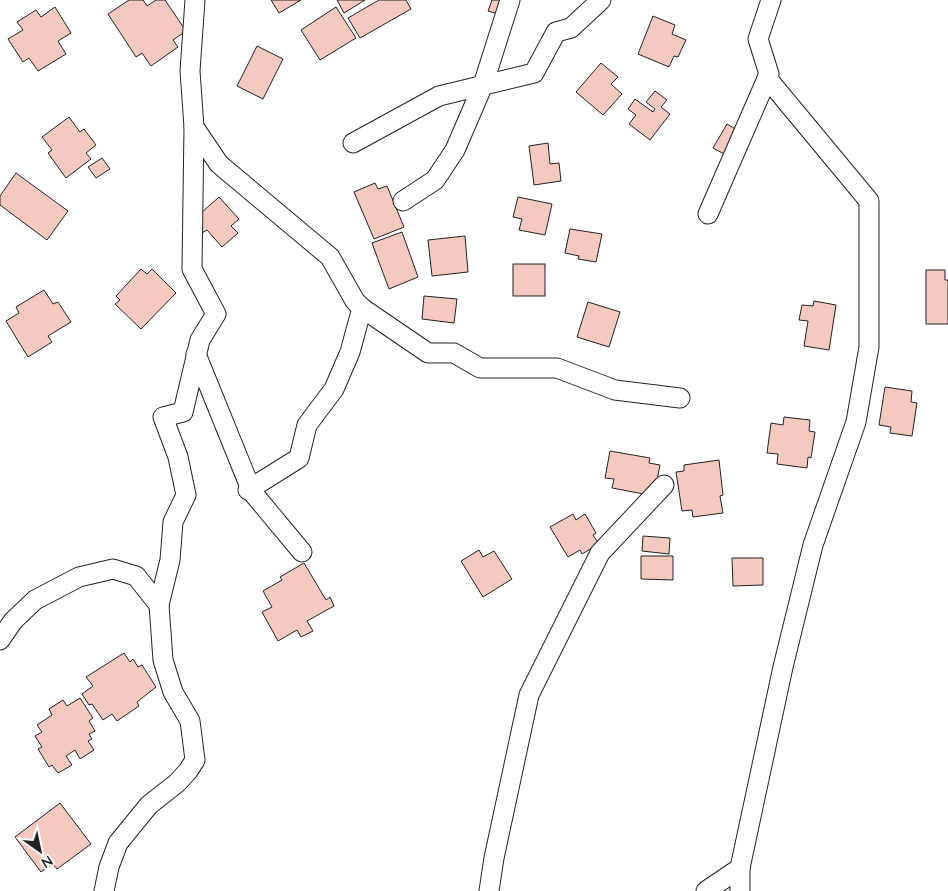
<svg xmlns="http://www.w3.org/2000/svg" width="948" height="891" font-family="Quicksand,sans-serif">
	<rect width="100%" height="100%" fill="#fff"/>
	<g fill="#f3c9c0" stroke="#222">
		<path d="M 129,0 L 143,0 L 147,6 L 156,0 L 165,0 L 186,31 L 173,40 L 178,47 L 151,66 L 142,53 L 136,57 L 108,14 Z"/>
		<path d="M 271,0 L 301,0 L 279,13 Z"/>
		<path d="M 337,0 L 365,0 L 344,13 Z"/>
		<path d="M 379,0 L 406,0 L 411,9 L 360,38 L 348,18 Z"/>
		<path d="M 492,0 L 506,0 L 501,15 L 488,11 Z"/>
		<path d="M 55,7 L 71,33 L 58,41 L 66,54 L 38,71 L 29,58 L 23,62 L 8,39 L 23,30 L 17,22 L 36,10 L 41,17 Z"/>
		<path d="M 336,7 L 356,38 L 320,60 L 301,30 Z"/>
		<path d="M 653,16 L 675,25 L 672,34 L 686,40 L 678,57 L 674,56 L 669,67 L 638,54 Z"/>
		<path d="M 257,46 L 283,59 L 263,99 L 237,86 Z"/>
		<path d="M 601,63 L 618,77 L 611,84 L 622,94 L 603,115 L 576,92 Z"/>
		<path d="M 655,91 L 667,100 L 661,107 L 670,114 L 650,140 L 629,124 L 636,115 L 628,109 L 635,99 L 653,112 L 655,109 L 646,102 Z"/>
		<path d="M 69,117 L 80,132 L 84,129 L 96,145 L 86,153 L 91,159 L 66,178 L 48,153 L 52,150 L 42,137 Z"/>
		<path d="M 727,124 L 742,133 L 728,156 L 713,148 Z"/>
		<path d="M 548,143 L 550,164 L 559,163 L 561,181 L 534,185 L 529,146 Z"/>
		<path d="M 102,158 L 110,169 L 96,178 L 88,167 Z"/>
		<path d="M 16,173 L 68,211 L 47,240 L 0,205 L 0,196 Z"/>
		<path d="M 375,183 L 378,189 L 387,186 L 404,227 L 374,239 L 354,192 Z"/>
		<path d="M 219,197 L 239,219 L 231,226 L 238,233 L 222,247 L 207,230 L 202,233 L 192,221 Z"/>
		<path d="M 518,197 L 552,204 L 545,235 L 519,230 L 522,219 L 513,217 Z"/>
		<path d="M 570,229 L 602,234 L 596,262 L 578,259 L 579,256 L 565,253 Z"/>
		<path d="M 402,232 L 418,277 L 389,289 L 372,243 Z"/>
		<path d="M 465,236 L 468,272 L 432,276 L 428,240 Z"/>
		<rect x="513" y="264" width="32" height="32"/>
		<path d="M 141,269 L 147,274 L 152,269 L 176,293 L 141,329 L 115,304 L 120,300 L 116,296 Z"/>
		<path d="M 926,270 L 945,270 L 945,280 L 948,280 L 948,324 L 926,324 Z"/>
		<path d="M 44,290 L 53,304 L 58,302 L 71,322 L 48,336 L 52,342 L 28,357 L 6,321 L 19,313 L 16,307 Z"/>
		<path d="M 424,296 L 457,299 L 454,323 L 422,319 Z"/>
		<path d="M 814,301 L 836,305 L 829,350 L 804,346 L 808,321 L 799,320 L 802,305 L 813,306 Z"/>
		<path d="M 588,302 L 620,312 L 609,347 L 577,337 Z"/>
		<path d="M 885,387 L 912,391 L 911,402 L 917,403 L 912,436 L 890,433 L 891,427 L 879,425 Z"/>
		<path d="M 784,417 L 810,420 L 809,431 L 815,432 L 811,458 L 808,457 L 807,468 L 777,464 L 778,454 L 767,453 L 771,423 L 783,425 Z"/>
		<path d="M 610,451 L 650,458 L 649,463 L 660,465 L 654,496 L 612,488 L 614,479 L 605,478 Z"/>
		<path d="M 719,460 L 723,495 L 720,496 L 723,513 L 693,517 L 692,510 L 682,511 L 676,472 L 684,471 L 684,465 Z"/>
		<path d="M 573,514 L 576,520 L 585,514 L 596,533 L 593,535 L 599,544 L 582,554 L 580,550 L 568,557 L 550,527 Z"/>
		<path d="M 643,536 L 670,538 L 669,554 L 642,551 Z"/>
		<path d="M 479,550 L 483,557 L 494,551 L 512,579 L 483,597 L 461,561 Z"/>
		<path d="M 641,556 L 673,556 L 673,580 L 641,579 Z"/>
		<path d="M 732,558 L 763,558 L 763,585 L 733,586 Z"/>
		<path d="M 304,563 L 326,600 L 330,597 L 334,606 L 307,621 L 313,631 L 301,637 L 297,630 L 278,641 L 262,612 L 272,607 L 263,591 L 282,580 L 280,577 Z"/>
		<path d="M 124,653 L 130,662 L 133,659 L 138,667 L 142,665 L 156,687 L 137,702 L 139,706 L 117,721 L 112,714 L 103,720 L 92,704 L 89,705 L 82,694 L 93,686 L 86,677 Z"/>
		<path d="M 80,698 L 93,718 L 89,721 L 95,731 L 89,734 L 92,739 L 88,741 L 94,750 L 80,759 L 75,750 L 66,756 L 72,765 L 58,773 L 52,765 L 49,767 L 38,749 L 42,747 L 35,736 L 42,732 L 37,725 L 52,715 L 49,709 L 63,700 L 67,706 Z"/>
		<path d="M 60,803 L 91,844 L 57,869 L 53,864 L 41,872 L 15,837 Z"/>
	</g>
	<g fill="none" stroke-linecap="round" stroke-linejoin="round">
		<defs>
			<g id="street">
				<path d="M 195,0 L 190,71 L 194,127 L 219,164 L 330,257 L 355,301 L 362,308 L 350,352 L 334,389 L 307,425 L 299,458 L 248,490"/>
				<path d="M 353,143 L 439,96 L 534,73 L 556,32 L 571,28 L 601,0"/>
				<path d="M 403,201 L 435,180 L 455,150 L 483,85 L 510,0"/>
				<path d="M 708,214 L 769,74 L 758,39 L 771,0"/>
				<path d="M 362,308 L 428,353 L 454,353 L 480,368 L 557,368 L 615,390 L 680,398"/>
				<path d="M 196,354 L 252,492 L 302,552"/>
				<path d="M 159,605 L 170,560 L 173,522 L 186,495 L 178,457 L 163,417 L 183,412 L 200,340 L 216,314 L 192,269 L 194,127"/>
				<path d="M 0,640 L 13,621 L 35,600 L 79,577 L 113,569 L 136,576 L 159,605 L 163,660 L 173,692 L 190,721 L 195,760 L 188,771 L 177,783 L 149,805 L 118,843 L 109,867 L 104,891"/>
				<path d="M 489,891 L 494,858 L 529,695 L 600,553 L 664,485"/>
				<path d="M 706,891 L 740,868 L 783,667 L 813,545 L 856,422 L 869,347 L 869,201 L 767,78"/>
				<path d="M 740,891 L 740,868"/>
			</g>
		</defs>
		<use href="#street" stroke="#222" stroke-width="21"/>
		<use href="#street" stroke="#fff" stroke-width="19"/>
	</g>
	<g transform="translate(40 851) rotate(147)" stroke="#ffffff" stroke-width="4" paint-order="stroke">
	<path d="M0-4L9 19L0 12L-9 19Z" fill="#222222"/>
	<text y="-8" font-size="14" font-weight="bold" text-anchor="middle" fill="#222222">N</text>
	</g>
</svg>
